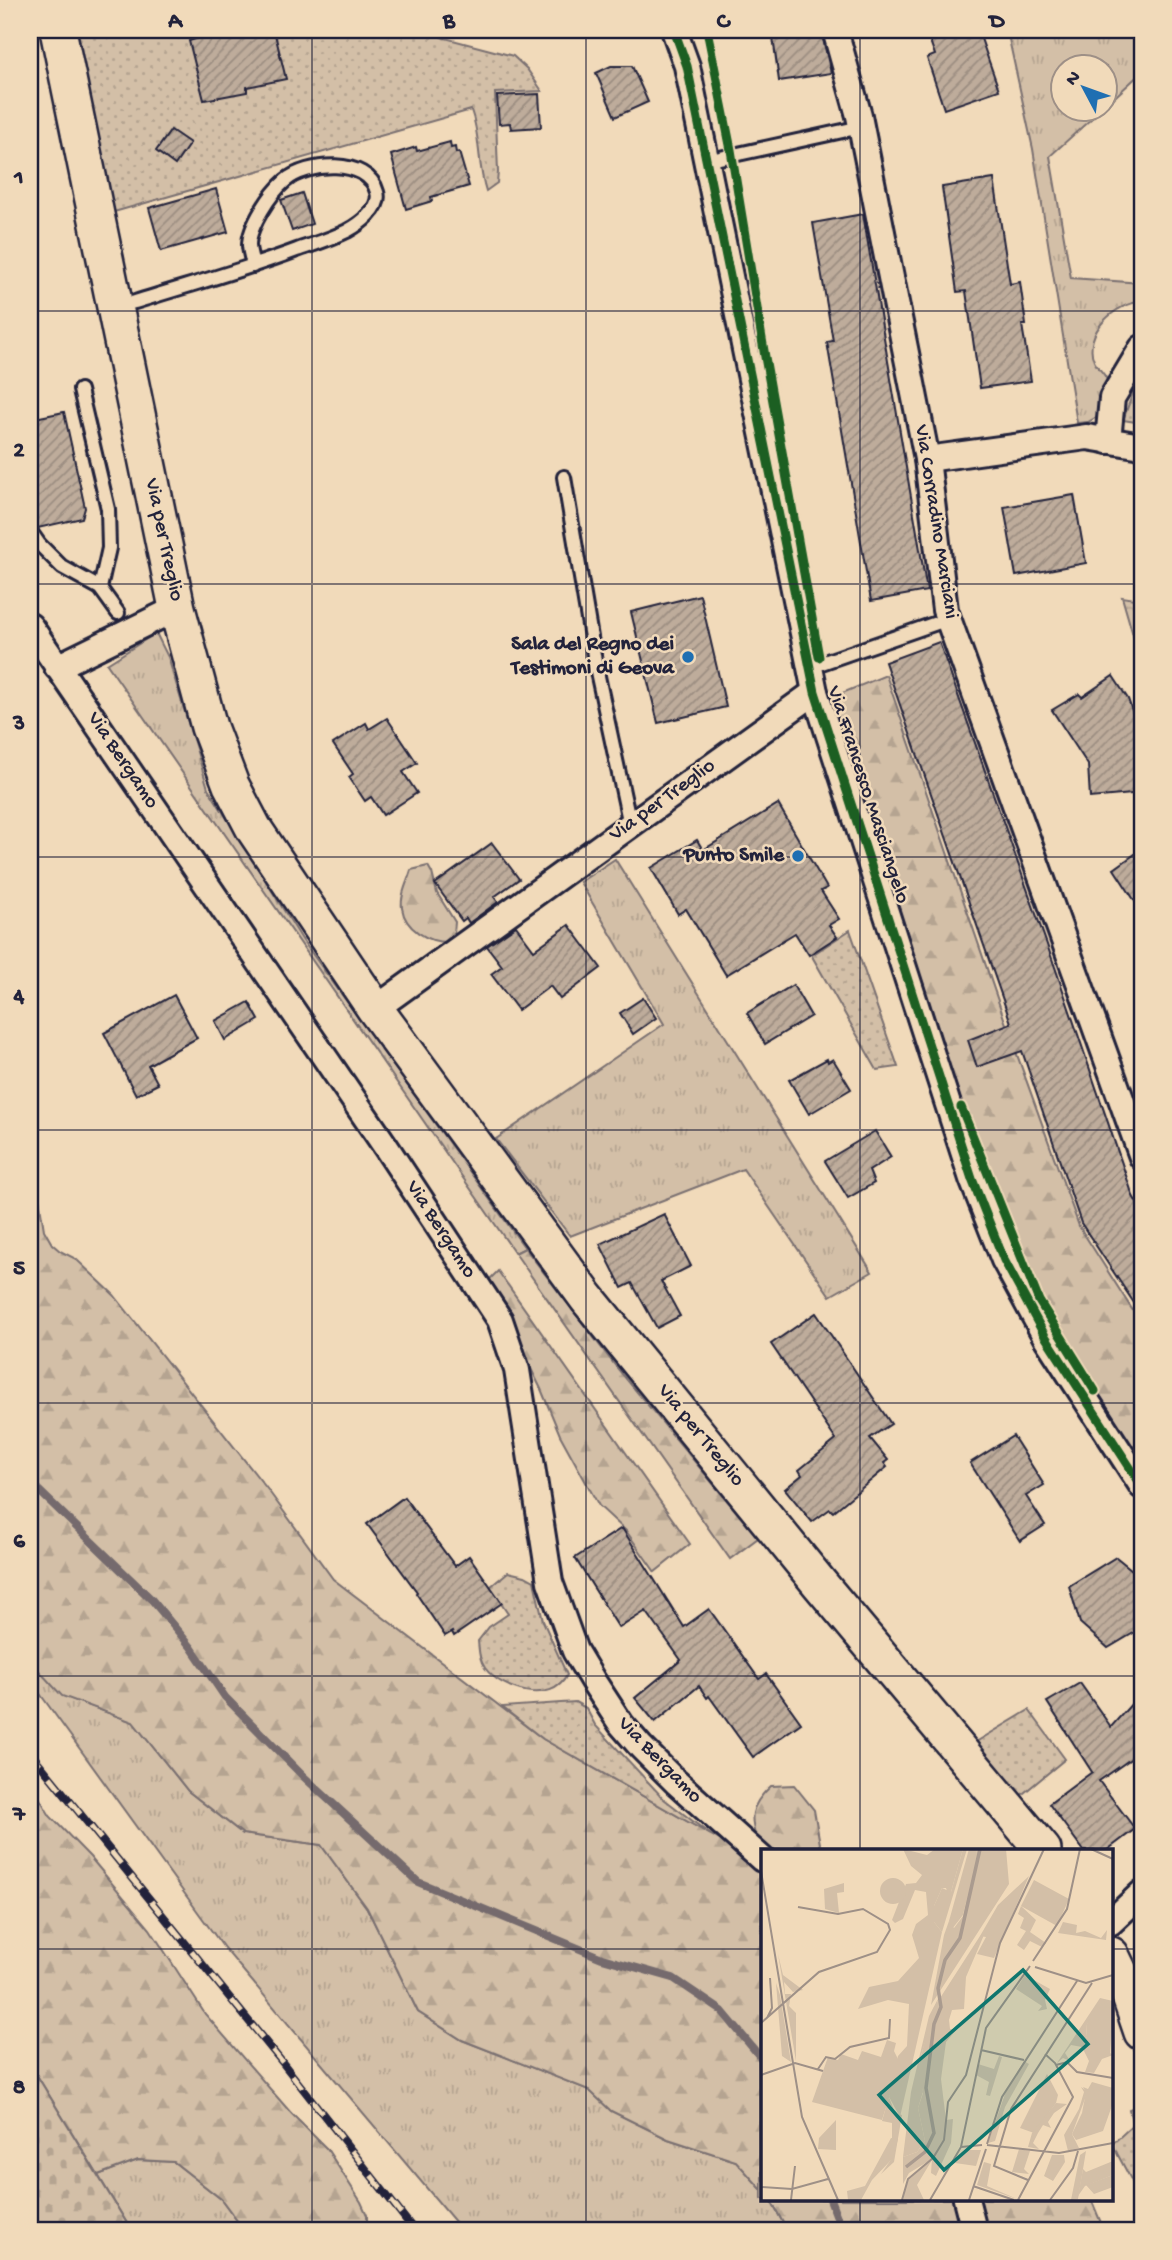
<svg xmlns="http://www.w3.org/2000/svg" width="1172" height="2260" font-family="'Gochi Hand',sans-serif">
	<defs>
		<pattern id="grass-tufts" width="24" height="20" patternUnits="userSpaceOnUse" patternTransform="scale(1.75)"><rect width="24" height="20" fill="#d3bfa7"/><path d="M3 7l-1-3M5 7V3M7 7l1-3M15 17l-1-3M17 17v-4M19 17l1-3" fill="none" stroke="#b5a491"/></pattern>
		<pattern id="forest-firs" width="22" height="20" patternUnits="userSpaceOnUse" patternTransform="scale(1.75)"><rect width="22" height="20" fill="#d3bfa7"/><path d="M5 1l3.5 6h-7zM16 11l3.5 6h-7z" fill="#b5a491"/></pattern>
		<pattern id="cemetery-stones" width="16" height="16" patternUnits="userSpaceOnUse" patternTransform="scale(1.75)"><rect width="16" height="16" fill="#d3bfa7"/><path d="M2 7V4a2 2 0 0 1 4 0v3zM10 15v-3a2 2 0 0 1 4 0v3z" fill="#b5a491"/></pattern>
		<pattern id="park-crowns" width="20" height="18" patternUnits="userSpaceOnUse" patternTransform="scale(1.75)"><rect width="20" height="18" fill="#d3bfa7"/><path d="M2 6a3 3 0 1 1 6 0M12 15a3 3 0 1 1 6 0" fill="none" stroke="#b5a491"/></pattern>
		<pattern id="garden-dots" width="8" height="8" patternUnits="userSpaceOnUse" patternTransform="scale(1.75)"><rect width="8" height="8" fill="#d3bfa7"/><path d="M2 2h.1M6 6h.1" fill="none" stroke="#b5a491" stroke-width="1.8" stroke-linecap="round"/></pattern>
		<pattern id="building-hatch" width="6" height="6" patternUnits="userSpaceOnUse" patternTransform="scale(1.75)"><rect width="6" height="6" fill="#beac9b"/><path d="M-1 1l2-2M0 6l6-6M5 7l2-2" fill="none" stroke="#9a8c80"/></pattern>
	</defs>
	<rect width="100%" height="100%" fill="#f1daba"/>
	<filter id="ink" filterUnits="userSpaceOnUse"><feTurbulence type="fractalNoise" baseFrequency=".0143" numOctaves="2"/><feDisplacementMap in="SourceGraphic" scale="14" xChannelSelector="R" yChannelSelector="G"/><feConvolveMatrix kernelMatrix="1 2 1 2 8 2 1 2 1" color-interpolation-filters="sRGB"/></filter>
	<g filter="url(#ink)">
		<g fill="url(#grass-tufts)" stroke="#7a7071" stroke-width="2">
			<path d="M 1007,30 L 1142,30 L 1142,72 L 1106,105 L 1106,66 L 1064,66 L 1064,108 L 1102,109 L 1050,156 L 1071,278 L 1142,283 L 1142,302 C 1116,302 1082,333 1094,361 C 1098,370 1107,374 1108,384 C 1110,393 1103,406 1100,415 L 1088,422 L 1077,423 L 1033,149 Z"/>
			<path d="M 156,633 L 168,657 L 208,788 L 303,941 L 525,1248 L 515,1253 L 107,664 Z"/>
			<path d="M 615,859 L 872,1272 L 830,1296 L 743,1169 L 570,1236 L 496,1139 L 664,1024 L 580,882 Z"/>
			<path d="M 30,1661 L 63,1696 L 133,1722 L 188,1791 L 243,1834 L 321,1845 L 367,1908 L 418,2012 L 462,2040 L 589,2090 L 611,2111 L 668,2139 L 736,2161 L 762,2190 L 762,2199 L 770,2199 L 787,2230 L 462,2230 L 224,1948 L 30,1680 Z"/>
			<path d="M 138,2160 L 174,2162 L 221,2199 L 244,2230 L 131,2230 L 98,2175 Z"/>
		</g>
		<g fill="url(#forest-firs)" stroke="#7a7071" stroke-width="2">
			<path d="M 886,675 L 1007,1027 L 1079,1226 L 1142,1325 L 1142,1463 L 1044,1307 L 970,1128 L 830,698 Z"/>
			<path d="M 428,866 L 432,873 L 437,893 L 455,922 L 454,933 L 447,942 C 428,942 405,929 402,908 C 400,895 408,881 411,870 Z"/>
			<path d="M 30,1104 L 37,1186 L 44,1230 L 52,1244 L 60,1251 L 76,1259 L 114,1295 L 268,1490 L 333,1579 L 543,1739 L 746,1855 L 759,1850 C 751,1820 746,1809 771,1786 L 794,1785 L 814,1810 L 820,1844 L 824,1850 L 762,1850 L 762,2190 L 736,2161 L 668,2139 L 611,2111 L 589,2090 L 462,2040 L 418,2012 L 367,1908 L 321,1845 L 243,1834 L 188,1791 L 133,1722 L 62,1696 L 30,1661 Z"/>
			<path d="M 525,1248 L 617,1368 L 758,1538 L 730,1559 L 515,1253 Z"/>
			<path d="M 498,1271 L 690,1544 L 655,1572 L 626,1531 L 599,1506 L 560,1435 L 541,1389 L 488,1281 Z"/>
			<path d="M 30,1782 L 50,1816 L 90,1857 L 150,1929 L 205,2014 L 291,2113 L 327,2149 L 361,2202 L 367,2215 L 367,2230 L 244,2230 L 221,2199 L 174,2162 L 138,2160 L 98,2175 L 30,2064 Z"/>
			<path d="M 770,2199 L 1091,2199 L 1104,2230 L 787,2230 Z"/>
		</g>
		<path fill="url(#cemetery-stones)" stroke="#7a7071" stroke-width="2" d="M 30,2064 L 131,2230 L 30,2230 Z"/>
		<path fill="url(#park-crowns)" stroke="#7a7071" stroke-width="2" d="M 1122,597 L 1142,600 L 1142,666 Z"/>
		<g fill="url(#garden-dots)" stroke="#7a7071" stroke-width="2">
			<path d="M 73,30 L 438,30 L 441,37 L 513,56 L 527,69 L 542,91 L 495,93 L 498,172 L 497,183 L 486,191 C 477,163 481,137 471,110 L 114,212 Z"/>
			<path d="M 1142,369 L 1142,423 L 1123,420 L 1141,371 Z"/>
			<path d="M 850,930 L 898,1067 L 877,1070 L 813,958 L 812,955 Z"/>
			<path d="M 508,1572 L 525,1576 L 534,1581 L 543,1621 L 567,1675 C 552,1706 501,1690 485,1668 C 479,1659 479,1651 478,1641 L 489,1627 L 508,1614 L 490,1587 Z"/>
			<path d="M 575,1702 L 586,1708 L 595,1725 L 664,1799 L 711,1835 L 543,1739 L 502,1707 Z"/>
			<path d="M 1029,1710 L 1065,1759 L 1019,1797 L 976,1742 Z"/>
			<path d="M 1142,2104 L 1142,2200 L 1112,2144 L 1133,2125 L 1129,2109 Z"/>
		</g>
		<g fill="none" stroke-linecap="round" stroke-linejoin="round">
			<g stroke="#746b6d" stroke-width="8">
				<path d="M 30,1482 L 152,1600 L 191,1647 L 225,1697 L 303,1776 L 418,1882 L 602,1958 L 673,1978 L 722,2011 L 762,2059"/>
				<path d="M 830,2199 L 842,2230"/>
			</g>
		</g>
		<g fill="url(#building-hatch)" stroke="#22223b" stroke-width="2">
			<path d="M 225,30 L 274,30 L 286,79 L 247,87 L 247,92 L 204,100 L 189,41 Z"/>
			<path d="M 772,30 L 821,30 L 831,73 L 779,81 Z"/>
			<path d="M 926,30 L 978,30 L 999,90 L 944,109 L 927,58 L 935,55 Z"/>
			<path d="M 611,66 L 632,66 L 648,102 L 615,117 L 596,73 Z"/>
			<path d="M 539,94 L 541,127 L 511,129 L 510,123 L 499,124 L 497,96 Z"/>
			<path d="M 171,130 L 190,143 L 175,165 L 156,151 Z"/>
			<path d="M 450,142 L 451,148 L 455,147 L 456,153 L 459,152 L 469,186 L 431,197 L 432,201 L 406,209 L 391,155 L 416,147 L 417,151 Z"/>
			<path d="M 994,179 L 1010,284 L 1020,282 L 1026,325 L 1022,325 L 1031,381 L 980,388 L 966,291 L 957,292 L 942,187 Z"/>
			<path d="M 216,189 L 228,232 L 161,251 L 149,208 Z"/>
			<path d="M 302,193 L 312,224 L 292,231 L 281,200 Z"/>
			<path d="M 863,214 L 927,591 L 871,601 L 827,342 L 833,341 L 813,223 Z"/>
			<path d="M 64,412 L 85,508 L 82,518 L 38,528 L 30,522 L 30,419 Z"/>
			<path d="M 1074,495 L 1086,563 L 1016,576 L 1004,507 Z"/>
			<path d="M 700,595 L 726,707 L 658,723 L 631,612 Z"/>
			<path d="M 939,642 L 1056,970 L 1133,1196 L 1142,1212 L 1142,1315 L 1081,1223 L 1022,1051 L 977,1067 L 968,1040 L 1011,1023 L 885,662 Z"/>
			<path d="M 1113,676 L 1128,699 L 1142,740 L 1142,793 L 1090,798 L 1088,765 L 1052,710 L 1079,694 L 1082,697 Z"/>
			<path d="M 387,718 L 417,763 L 403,772 L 417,793 L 383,815 L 371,797 L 365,801 L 349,777 L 353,774 L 333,744 L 366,723 L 369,729 Z"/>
			<path d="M 778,804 L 827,888 L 821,891 L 839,919 L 829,925 L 837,937 L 809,955 L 795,933 L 726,975 L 686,909 L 678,914 L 651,868 L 697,840 L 703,850 Z"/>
			<path d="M 492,843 L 519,879 L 494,897 L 498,902 L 469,923 L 466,918 L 462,921 L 435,884 Z"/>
			<path d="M 1142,849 L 1142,912 L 1114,869 Z"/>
			<path d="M 569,925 L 601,968 L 560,999 L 550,986 L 518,1010 L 491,974 L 502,966 L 487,946 L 516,926 L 534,950 Z"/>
			<path d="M 793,985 L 811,1016 L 765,1044 L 747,1013 Z"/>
			<path d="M 174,995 L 197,1038 L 148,1065 L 158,1084 L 136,1095 L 104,1033 Z"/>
			<path d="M 643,998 L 656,1018 L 633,1034 L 620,1013 Z"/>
			<path d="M 249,1002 L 259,1020 L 225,1040 L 215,1021 Z"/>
			<path d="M 827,1059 L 828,1062 L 833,1059 L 851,1089 L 809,1114 L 789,1080 Z"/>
			<path d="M 875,1131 L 891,1157 L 869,1171 L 874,1183 L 848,1198 L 825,1161 Z"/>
			<path d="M 664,1214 L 691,1266 L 661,1281 L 680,1316 L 657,1328 L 632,1283 L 622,1288 L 600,1244 Z"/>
			<path d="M 816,1313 L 891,1424 L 870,1438 L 888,1460 L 884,1463 L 887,1467 L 833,1512 L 830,1509 L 812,1522 L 785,1489 L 802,1475 L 799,1470 L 836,1440 L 771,1344 Z"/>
			<path d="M 1013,1436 L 1044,1485 L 1026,1496 L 1045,1525 L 1020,1541 L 970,1463 Z"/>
			<path d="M 404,1497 L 455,1566 L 469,1556 L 502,1603 L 454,1636 L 452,1632 L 445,1636 L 416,1593 L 417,1592 L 367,1524 Z"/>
			<path d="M 622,1528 L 684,1627 L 709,1609 L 759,1679 L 766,1674 L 801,1723 L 753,1757 L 709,1696 L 707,1698 L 699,1686 L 655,1722 L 635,1698 L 681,1660 L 646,1611 L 619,1628 L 575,1558 Z"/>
			<path d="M 1116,1557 L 1142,1578 L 1142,1628 L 1108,1648 L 1080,1623 L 1069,1586 Z"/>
			<path d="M 1080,1683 L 1111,1727 L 1142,1692 L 1142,1751 L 1099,1781 L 1135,1829 L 1106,1851 L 1084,1851 L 1049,1804 L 1092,1772 L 1047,1702 Z"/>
		</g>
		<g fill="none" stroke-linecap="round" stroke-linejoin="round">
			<defs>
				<g id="lane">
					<path d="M 706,161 L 861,127"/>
					<path d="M 118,306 L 135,302 C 189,285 244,270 297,250 C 314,244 331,239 347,231 C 360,224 382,208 377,192 C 368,157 306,162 285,181 C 271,193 249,226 249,245 C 249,251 252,259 253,266"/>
					<path d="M 80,390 L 108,509 L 109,548 L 100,588"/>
					<path d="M 564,477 L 596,667 L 630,825"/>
					<path d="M 30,531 L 39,544 L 62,567 L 100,588 L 118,613"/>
					<path d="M 810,667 L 948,619"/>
				</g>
				<g id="street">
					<path d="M 674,30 L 687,66 L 815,692 L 972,1179 L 1004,1260 L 1045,1336 L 1142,1486"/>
					<path d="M 835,30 L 859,116 L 927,459 L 945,610 L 1142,1157"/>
					<path d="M 1108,441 L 1112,398 L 1142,348"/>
					<path d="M 927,459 L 1087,437 L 1142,446"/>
					<path d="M 30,626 L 386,1147 L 500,1320 L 517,1370 L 550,1582 L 575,1651 L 593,1681 L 621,1724 L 641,1747 L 676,1782 L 762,1859"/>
					<path d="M 57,667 L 177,608"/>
					<path d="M 375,1009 L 815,692"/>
					<path d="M 1111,1922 L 1142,1893"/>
					<path d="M 966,2199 L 974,2230"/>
				</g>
				<g id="secondary">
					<path d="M 58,30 L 177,608 L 209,727 L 231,785 L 254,829 L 375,1009 L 587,1298 L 820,1584 L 1043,1850"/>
					<path d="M 1111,1955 L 1127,1988 L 1142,2032"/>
				</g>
			</defs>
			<use href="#lane" stroke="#22223b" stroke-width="18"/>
			<use href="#street" stroke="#22223b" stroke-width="30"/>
			<use href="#secondary" stroke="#22223b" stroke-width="40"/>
			<use href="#lane" stroke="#f1daba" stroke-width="12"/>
			<use href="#street" stroke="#f1daba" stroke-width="24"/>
			<use href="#secondary" stroke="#f1daba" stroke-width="35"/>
			<defs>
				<path id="rail" d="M 30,1752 L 282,2062 L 414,2230"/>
			</defs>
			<use href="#rail" stroke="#22223b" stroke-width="8"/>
			<use href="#rail" stroke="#f1daba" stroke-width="5" stroke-dasharray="16" stroke-linecap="butt"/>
			<defs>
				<g id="cycleway">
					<path d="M 674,30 L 687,66 L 815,692 L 972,1179 L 1004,1260 L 1045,1336 L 1142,1486"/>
					<path d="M 707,30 L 731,150 L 765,357 L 819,657"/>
					<path d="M 961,1107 L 1039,1301 L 1095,1391"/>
				</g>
			</defs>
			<use href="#cycleway" stroke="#f1daba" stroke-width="13"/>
			<use href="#cycleway" stroke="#1b5e20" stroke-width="9"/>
		</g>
	</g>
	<path fill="none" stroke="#22223b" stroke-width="2" stroke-opacity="0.55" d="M 312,30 L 312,2230M 586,30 L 586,2230M 860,30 L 860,1850M 30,311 L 1142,311M 30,584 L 1142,584M 30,857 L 1142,857M 30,1130 L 1142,1130M 30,1403 L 1142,1403M 30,1676 L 1142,1676M 30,1949 L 762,1949M 1111,1949 L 1142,1949M 860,2199 L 860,2230"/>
	<g fill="#1f6fb2" stroke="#f1daba" stroke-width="2.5">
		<circle cx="688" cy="657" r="7"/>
		<circle cx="798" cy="856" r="7"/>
	</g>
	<g text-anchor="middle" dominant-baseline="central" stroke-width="5" stroke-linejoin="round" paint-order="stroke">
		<g font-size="21" fill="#22223b" stroke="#f1daba">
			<text transform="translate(935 522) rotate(81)">Via Corradino Marciani</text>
			<text transform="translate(163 540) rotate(78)">Via per Treglio</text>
			<text transform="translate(122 761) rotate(56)">Via Bergamo</text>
			<text transform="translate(867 795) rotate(72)">Via Francesco Masciangelo</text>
			<text transform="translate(663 801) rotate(-36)">Via per Treglio</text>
			<text transform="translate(440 1230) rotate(57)">Via Bergamo</text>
			<text transform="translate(700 1436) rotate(51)">Via per Treglio</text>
			<text transform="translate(659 1761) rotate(46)">Via Bergamo</text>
		</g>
		<g font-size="21" font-weight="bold" fill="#22223b" stroke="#f1daba" text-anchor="end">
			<text x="674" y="645">Sala del Regno dei<tspan x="674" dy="24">Testimoni di Geova</tspan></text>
			<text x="784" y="856">Punto Smile</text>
		</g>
	</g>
	<g transform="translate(761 1849)">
		<rect width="352" height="352" fill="#f1daba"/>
		<path d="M 202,0 L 206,0 L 181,83 L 173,73 L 173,57 L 181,39 L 190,43 ZM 208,0 L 216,0 L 213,21 L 202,66 L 191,80 L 188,72 ZM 268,27 L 233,109 L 216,105 L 225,88 L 219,87 L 237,56 ZM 273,31 L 308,50 L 296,77 L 260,57 ZM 83,34 L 83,43 L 76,44 L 78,64 L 64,60 L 63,40 ZM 178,148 L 158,213 L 162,243 L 157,259 L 164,292 L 156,303 L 142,308 L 150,243 L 168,167 ZM 339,149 L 352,152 L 352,165 L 326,175 L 325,188 L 352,206 L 341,210 L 333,224 L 324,223 L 328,212 L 321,198 L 310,196 L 304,204 L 309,212 L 302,209 L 296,214 ZM 238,207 L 241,208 L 229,247 L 225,246 L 228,233 L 215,226 L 217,215 L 233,220 ZM 320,238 L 326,242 L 325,247 L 311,285 L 318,299 L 307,302 L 303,286 L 318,260 L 323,243 ZM 128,248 L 134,264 L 141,266 L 133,313 L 120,325 L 131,309 L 131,274 L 121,272 ZM 75,271 L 75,301 L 57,300 L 58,289 ZM 258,300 L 269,302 L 263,320 L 268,325 L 251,323 ZM 352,312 L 352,326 L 324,337 L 317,347 L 322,320 L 325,323 Z" fill="#d3bfa7"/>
		<path d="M 142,0 L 166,6 L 174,0 L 202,0 L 190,43 L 187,46 L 185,39 L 181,39 L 173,57 L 173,73 L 181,83 L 139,268 L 128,248 L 137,207 L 146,197 L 148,155 L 127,151 L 97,160 L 108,138 L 137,132 L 158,109 L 151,86 L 155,75 L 167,66 L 165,43 L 154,41 L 142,70 L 134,74 L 131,71 L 145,35 L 155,34 L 161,26 L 150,17 ZM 216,0 L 245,0 L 248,35 L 170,156 L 183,86 L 188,72 L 193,79 L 202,67 ZM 223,86 L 205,128 L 203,160 L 191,161 L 188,171 L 189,180 L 195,181 L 185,193 L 180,230 L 185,271 L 192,270 L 190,294 L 175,327 L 170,324 L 171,310 L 148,324 L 142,335 L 142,308 L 156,303 L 164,292 L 157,259 L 162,244 L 157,219 L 172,160 L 219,87 ZM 17,105 L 22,126 L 42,141 L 32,143 L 23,133 L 24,145 L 30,145 L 28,157 L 35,164 L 35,212 ZM 15,134 L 19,146 L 30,213 L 21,207 ZM 263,212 L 268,215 L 244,258 L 234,292 L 227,294 L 244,245 ZM 130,289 L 137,290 L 132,309 L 111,331 L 100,351 L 87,351 L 86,342 L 104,337 ZM 325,302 L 317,350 L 310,351 L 319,306 ZM 171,311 L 156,336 L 163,351 L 142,351 L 146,332 Z" fill="#d3bfa7"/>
		<path d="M 126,191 L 135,194 L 133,202 L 139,214 L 121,271 L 51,253 L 67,208 L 77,211 L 80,205 L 97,211 L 101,202 L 120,208 Z" fill="#d3bfa7"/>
		<path d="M 286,225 L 297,246 L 295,254 L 273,284 L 259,279 Z" fill="#d3bfa7"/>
		<path d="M119 42a13 13 0 1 1 26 0a13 13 0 1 1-26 0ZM 260,57 L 275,71 L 269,83 L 285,94 L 281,98 L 269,92 L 263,101 L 256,96 L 265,82 L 259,79 L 263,69 L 257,65 ZM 302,73 L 316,76 L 315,84 L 324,82 L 340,89 L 346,81 L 345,91 L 297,84 ZM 264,126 L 289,140 L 284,151 L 286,160 L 277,162 L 281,157 L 255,140 ZM 295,254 L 306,255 L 293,264 L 287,273 L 290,279 L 282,276 L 277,284 L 272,294 L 278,300 L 267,298 L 271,284 ZM 204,301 L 220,301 L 215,317 L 194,314 ZM 291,306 L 303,306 L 304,313 L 292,332 L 283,327 ZM 223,313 L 230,315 L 226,337 L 256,350 L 216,336 ZM 352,326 L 352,338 L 333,345 L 325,336 Z" fill="#d3bfa7"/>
		<path d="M 336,158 L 352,159 L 349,207 L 325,188 L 326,175 ZM 331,233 L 352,239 L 352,254 L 342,282 L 315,291 L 311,285 L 321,264 L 325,243 L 322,238 L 327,240 Z" fill="#d3bfa7"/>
		<path fill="none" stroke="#aa9b8f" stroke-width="3.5" d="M 145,318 L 164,303 L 173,284 L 165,239 L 173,175 L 180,158 L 177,139 L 184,111 L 199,89 L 219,0"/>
		<path fill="none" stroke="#9e9087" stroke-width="2" d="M 330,0 L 352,10M 0,22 L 41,268 L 77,351M 272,112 L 306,60 L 319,0M 274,118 L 325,134 L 352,126M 6,169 L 11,159 L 9,129M 0,174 L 58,123 L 116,103 L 129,81 L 127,75 L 102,60 L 77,65 L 37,58M 220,201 L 263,211M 295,216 L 306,213 L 316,223 L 352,229M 57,220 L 65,208 L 74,210 L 89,198 L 128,189 L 129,170M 0,226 L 34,214 L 62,222M 226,295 L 241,248 L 316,132M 226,296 L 298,304 L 352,294M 200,298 L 221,296M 267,331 L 233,317 L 250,260 L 331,134M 212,337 L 253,351M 0,338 L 31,340 L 67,330M 30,351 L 34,317M 141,351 L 147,330 L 172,309 L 183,291 L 187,253 L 205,226 L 239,94 L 283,0M 169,351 L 200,298 L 225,179 L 269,117M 208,351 L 225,300M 257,351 L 312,248 L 294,214 L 284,205M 289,351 L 312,319 L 317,302"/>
		<path fill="#0f766e" fill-opacity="0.15" stroke="#0f766e" stroke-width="3.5" d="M 262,121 L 327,195 L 183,321 L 118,246 Z"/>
		<rect width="352" height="352" fill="none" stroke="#22223b" stroke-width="3.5"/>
	</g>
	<rect width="1172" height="2260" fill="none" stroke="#f1daba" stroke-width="77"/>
	<g transform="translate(1084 88) rotate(311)"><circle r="33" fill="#f1daba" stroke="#9e9087" stroke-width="2"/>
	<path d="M0-5L12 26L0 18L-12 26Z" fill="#1f6fb2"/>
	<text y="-10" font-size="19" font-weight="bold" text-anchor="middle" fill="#22223b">N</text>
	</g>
	<rect x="38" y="38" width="1096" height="2184" fill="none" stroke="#22223b" stroke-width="2.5"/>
	<g font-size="23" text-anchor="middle" font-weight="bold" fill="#22223b">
		<text x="175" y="27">A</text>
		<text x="449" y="27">B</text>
		<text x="723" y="27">C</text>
		<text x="997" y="27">D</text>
		<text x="19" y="183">1</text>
		<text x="19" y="456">2</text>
		<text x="19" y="729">3</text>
		<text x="19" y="1002">4</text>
		<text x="19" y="1274">5</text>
		<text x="19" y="1547">6</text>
		<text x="19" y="1820">7</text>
		<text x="19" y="2093">8</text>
	</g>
</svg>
